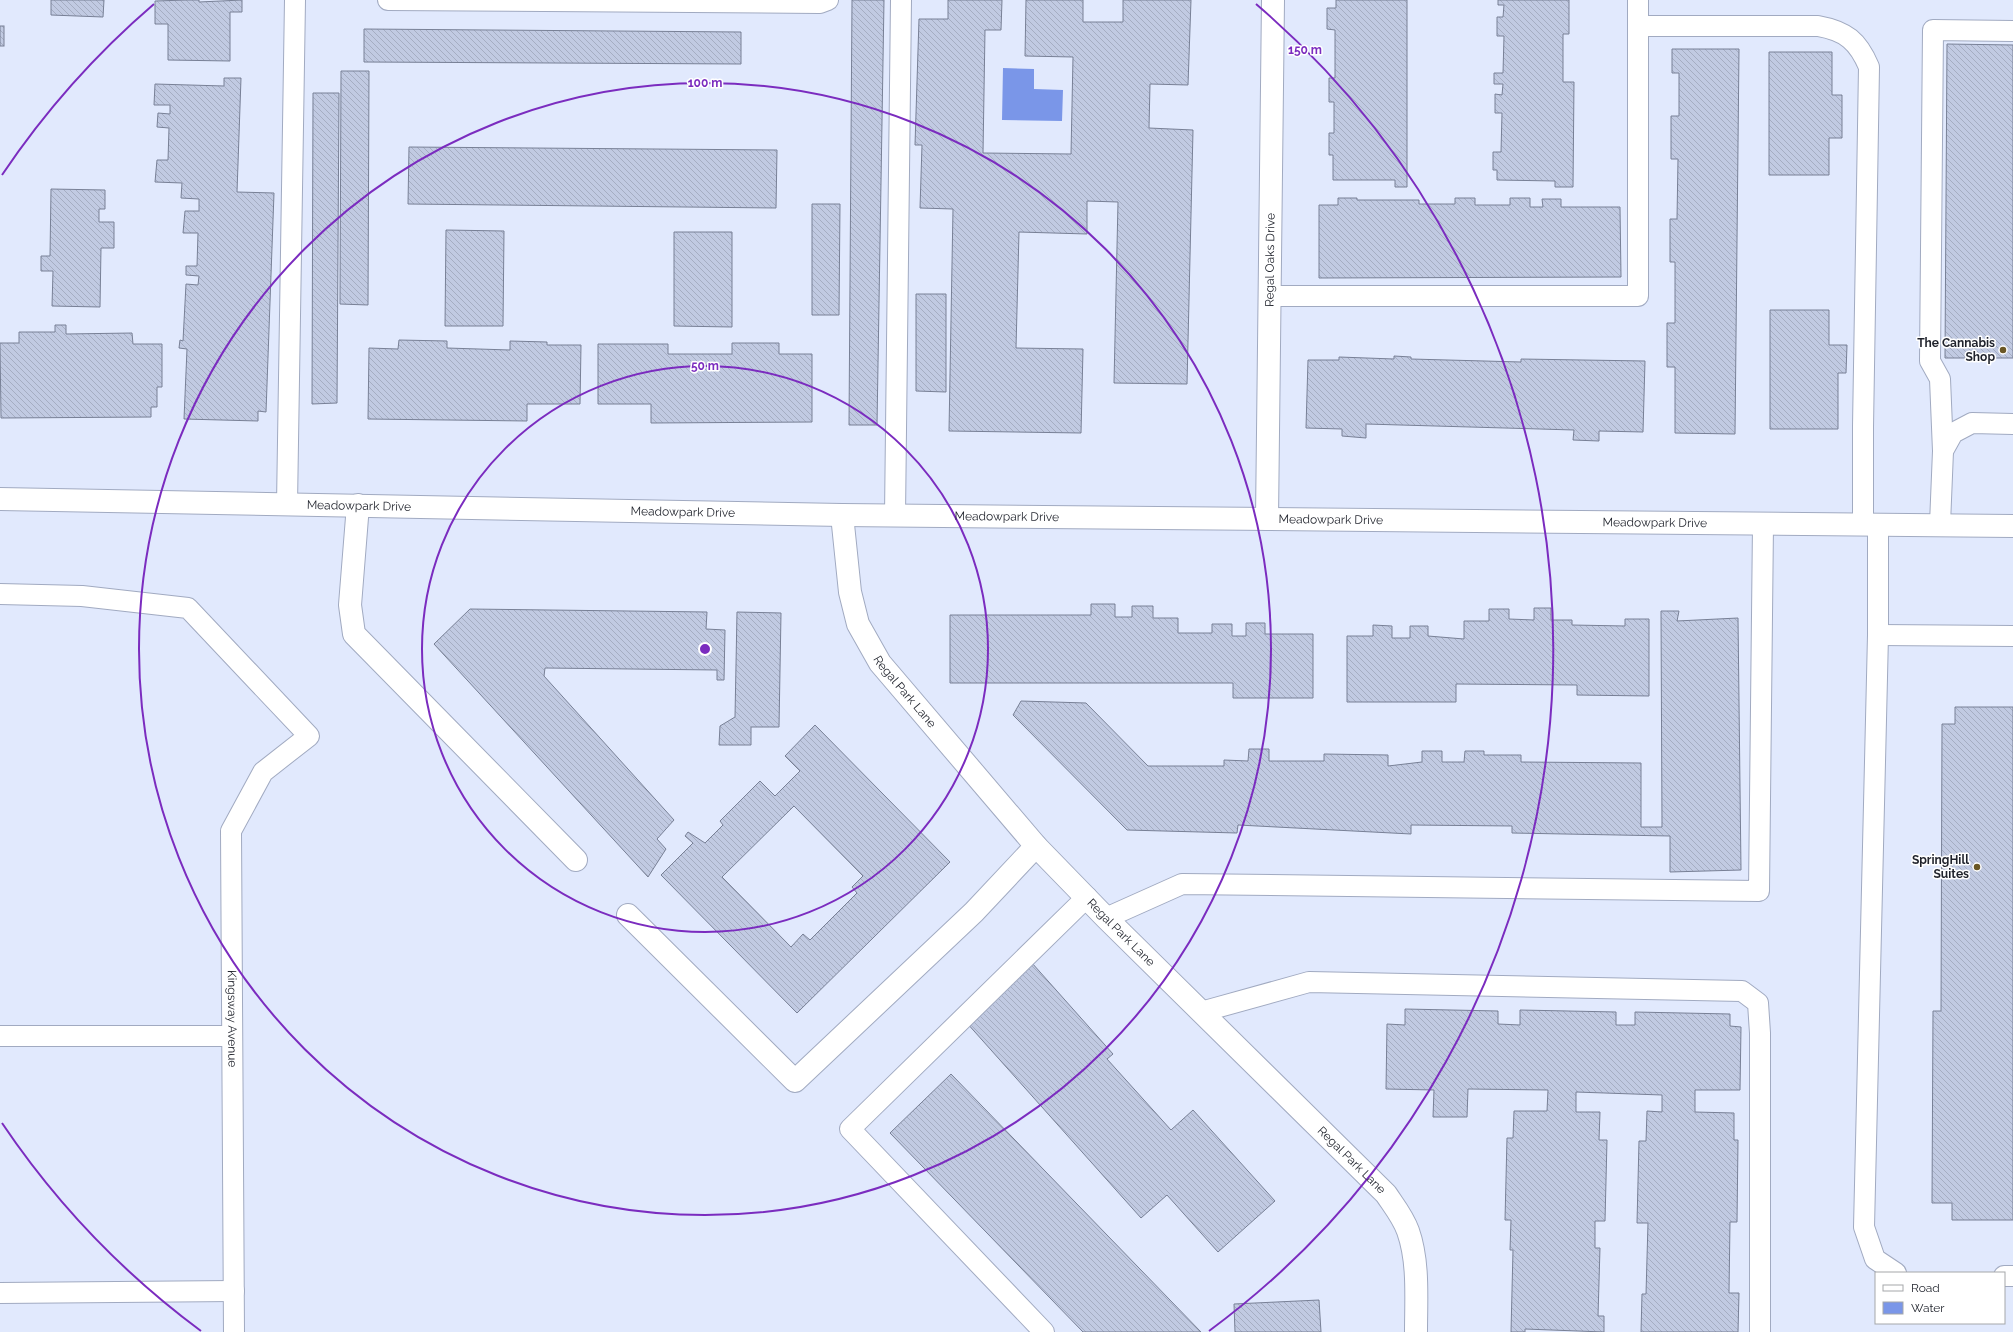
<svg xmlns="http://www.w3.org/2000/svg" width="2013" height="1332" font-family="Raleway,sans-serif">
	<defs>
		<pattern id="building-back-hatch" width="6" height="6" patternUnits="userSpaceOnUse"><rect width="6" height="6" fill="#c1cae2"/><path d="M-1 5l2 2M0 0l6 6M5-1l2 2" fill="none" stroke="#a5adc2"/></pattern>
	</defs>
	<rect width="100%" height="100%" fill="#e1e9fd"/>
	<path fill="#7a96e8" d="M 1003,68 L 1034,69 L 1034,89 L 1063,90 L 1062,121 L 1002,120 Z"/>
	<g fill="url(#building-back-hatch)" stroke="#788096" fill-rule="evenodd">
		<path d="M 51,0 L 104,0 L 103,17 L 51,15 Z"/>
		<path d="M 187,0 L 199,0 L 199,2 L 242,0 L 242,12 L 230,12 L 230,61 L 168,60 L 168,24 L 155,24 L 155,1 Z"/>
		<path d="M 852,0 L 884,0 L 877,425 L 849,425 Z"/>
		<path d="M 948,0 L 1002,0 L 1001,30 L 985,30 L 983,153 L 1071,154 L 1073,57 L 1025,56 L 1026,0 L 1083,0 L 1083,22 L 1123,22 L 1123,0 L 1191,0 L 1188,85 L 1150,84 L 1149,128 L 1193,130 L 1187,384 L 1114,383 L 1118,202 L 1087,201 L 1087,234 L 1019,232 L 1016,348 L 1083,349 L 1081,433 L 949,431 L 953,209 L 920,208 L 922,145 L 915,145 L 919,19 L 948,19 Z"/>
		<path d="M 1336,0 L 1407,0 L 1407,187 L 1395,187 L 1395,180 L 1333,180 L 1333,155 L 1329,155 L 1329,133 L 1334,133 L 1334,102 L 1329,102 L 1329,78 L 1335,78 L 1335,30 L 1327,29 L 1327,8 L 1336,8 Z"/>
		<path d="M 1498,0 L 1569,0 L 1569,34 L 1563,34 L 1563,82 L 1574,82 L 1573,187 L 1555,187 L 1555,181 L 1497,180 L 1497,170 L 1493,170 L 1493,152 L 1501,152 L 1502,113 L 1495,113 L 1495,94 L 1502,95 L 1503,84 L 1494,84 L 1494,73 L 1503,73 L 1504,36 L 1497,36 L 1497,17 L 1503,17 L 1504,5 L 1498,5 Z"/>
		<rect x="0" y="26" width="4" height="20"/>
		<path d="M 364,29 L 741,32 L 741,64 L 364,62 Z"/>
		<path d="M 1947,44 L 2013,45 L 2013,358 L 1945,358 Z"/>
		<path d="M 1672,49 L 1739,49 L 1735,434 L 1675,433 L 1675,367 L 1667,367 L 1667,323 L 1675,323 L 1675,262 L 1670,262 L 1670,219 L 1677,219 L 1678,159 L 1671,159 L 1671,116 L 1679,116 L 1679,73 L 1672,73 Z"/>
		<path d="M 1769,52 L 1832,52 L 1832,95 L 1842,95 L 1842,138 L 1829,138 L 1829,175 L 1769,175 Z"/>
		<path d="M 341,71 L 369,71 L 368,305 L 340,304 Z"/>
		<path d="M 224,78 L 241,78 L 237,192 L 274,193 L 266,412 L 258,411 L 258,421 L 184,419 L 187,349 L 179,348 L 180,340 L 183,341 L 186,284 L 198,285 L 199,276 L 186,275 L 186,266 L 197,266 L 198,233 L 183,233 L 185,211 L 199,211 L 199,199 L 181,198 L 182,183 L 155,182 L 157,160 L 168,160 L 169,128 L 157,127 L 158,113 L 170,114 L 170,105 L 154,105 L 155,84 L 224,86 Z"/>
		<path d="M 313,93 L 339,93 L 337,403 L 312,404 Z"/>
		<path d="M 409,147 L 777,150 L 776,208 L 408,204 Z"/>
		<path d="M 51,189 L 105,190 L 105,209 L 99,209 L 99,222 L 114,222 L 114,248 L 101,248 L 100,307 L 52,306 L 53,271 L 41,271 L 41,256 L 50,256 Z"/>
		<path d="M 1338,198 L 1357,198 L 1357,200 L 1419,200 L 1419,204 L 1455,204 L 1455,198 L 1475,198 L 1475,205 L 1510,205 L 1510,198 L 1530,198 L 1530,207 L 1543,207 L 1542,199 L 1561,199 L 1561,207 L 1620,207 L 1621,277 L 1319,278 L 1319,205 L 1338,205 Z"/>
		<path d="M 812,204 L 840,204 L 839,315 L 812,315 Z"/>
		<path d="M 446,230 L 504,231 L 503,326 L 445,326 Z"/>
		<path d="M 674,232 L 732,232 L 732,327 L 674,326 Z"/>
		<path d="M 916,294 L 946,294 L 946,392 L 916,391 Z"/>
		<path d="M 1770,310 L 1829,310 L 1829,345 L 1847,345 L 1846,373 L 1838,373 L 1838,429 L 1770,429 Z"/>
		<path d="M 55,325 L 66,325 L 66,334 L 132,333 L 133,344 L 162,344 L 162,387 L 157,387 L 157,407 L 151,407 L 151,417 L 1,418 L 0,343 L 19,343 L 19,332 L 55,332 Z"/>
		<path d="M 399,340 L 447,341 L 447,348 L 510,350 L 510,341 L 547,342 L 547,345 L 581,345 L 580,404 L 527,404 L 527,421 L 368,419 L 369,348 L 398,349 Z"/>
		<path d="M 732,343 L 779,343 L 779,354 L 812,354 L 812,422 L 651,423 L 651,404 L 598,404 L 598,344 L 668,344 L 668,354 L 732,354 Z"/>
		<path d="M 1394,356 L 1411,357 L 1411,359 L 1521,362 L 1521,359 L 1645,361 L 1643,432 L 1599,431 L 1599,441 L 1573,440 L 1574,430 L 1366,424 L 1366,438 L 1342,436 L 1342,429 L 1306,428 L 1308,360 L 1339,360 L 1339,357 L 1394,359 Z"/>
		<path d="M 1091,604 L 1115,604 L 1115,617 L 1132,617 L 1132,606 L 1153,606 L 1153,618 L 1178,618 L 1178,633 L 1212,633 L 1212,624 L 1232,624 L 1232,636 L 1246,636 L 1246,623 L 1265,623 L 1265,634 L 1313,634 L 1313,698 L 1233,698 L 1233,683 L 950,683 L 950,615 L 1091,615 Z"/>
		<path d="M 1534,608 L 1551,608 L 1551,620 L 1572,620 L 1572,625 L 1625,626 L 1625,619 L 1649,619 L 1649,696 L 1577,695 L 1577,685 L 1456,684 L 1456,702 L 1347,702 L 1347,636 L 1373,636 L 1373,625 L 1392,626 L 1392,638 L 1410,638 L 1410,626 L 1428,626 L 1428,636 L 1464,639 L 1464,621 L 1489,621 L 1489,609 L 1509,609 L 1509,619 L 1534,620 Z"/>
		<path d="M 470,609 L 707,612 L 706,629 L 725,630 L 724,680 L 717,680 L 717,670 L 545,668 L 544,676 L 674,820 L 657,839 L 666,849 L 648,877 L 434,644 Z"/>
		<path d="M 1661,611 L 1679,611 L 1677,621 L 1738,618 L 1741,870 L 1670,872 L 1670,836 L 1512,833 L 1512,826 L 1411,825 L 1411,834 L 1238,825 L 1237,833 L 1127,830 L 1013,715 L 1021,701 L 1086,703 L 1148,766 L 1224,766 L 1224,760 L 1248,761 L 1249,749 L 1269,749 L 1269,761 L 1324,761 L 1324,754 L 1388,755 L 1388,766 L 1422,762 L 1422,751 L 1442,751 L 1442,762 L 1464,762 L 1465,751 L 1484,751 L 1484,755 L 1521,755 L 1521,762 L 1641,763 L 1641,827 L 1662,827 Z"/>
		<path d="M 737,612 L 781,613 L 779,727 L 751,727 L 751,745 L 719,745 L 720,726 L 735,717 Z"/>
		<path d="M 1955,707 L 2013,707 L 2013,1220 L 1952,1220 L 1952,1203 L 1932,1203 L 1933,1011 L 1941,1011 L 1942,724 L 1955,724 Z"/>
		<path d="M 815,725 L 950,862 L 797,1013 L 661,875 L 693,843 L 685,836 L 688,832 L 705,843 L 723,825 L 720,821 L 760,781 L 775,796 L 800,771 L 785,756 ZM 794,806 L 863,876 L 852,887 L 857,893 L 810,940 L 803,934 L 791,947 L 722,877 Z"/>
		<path d="M 1032,963 L 1113,1054 L 1107,1059 L 1171,1130 L 1193,1110 L 1275,1201 L 1218,1252 L 1167,1195 L 1141,1218 L 966,1022 Z"/>
		<path d="M 1405,1009 L 1498,1011 L 1498,1024 L 1520,1025 L 1520,1010 L 1616,1012 L 1616,1025 L 1635,1025 L 1635,1012 L 1730,1014 L 1730,1026 L 1741,1027 L 1740,1090 L 1695,1090 L 1695,1112 L 1734,1113 L 1734,1140 L 1738,1140 L 1737,1222 L 1730,1222 L 1729,1293 L 1739,1293 L 1738,1332 L 1641,1332 L 1642,1294 L 1646,1294 L 1648,1223 L 1637,1223 L 1639,1141 L 1646,1141 L 1647,1111 L 1662,1112 L 1662,1095 L 1576,1092 L 1576,1112 L 1600,1112 L 1599,1140 L 1607,1140 L 1605,1221 L 1595,1221 L 1595,1248 L 1600,1248 L 1598,1316 L 1604,1316 L 1604,1332 L 1525,1329 L 1525,1332 L 1511,1332 L 1513,1250 L 1510,1250 L 1511,1220 L 1505,1220 L 1507,1138 L 1513,1138 L 1514,1111 L 1547,1111 L 1548,1090 L 1468,1089 L 1467,1117 L 1433,1117 L 1434,1090 L 1386,1089 L 1387,1024 L 1405,1025 Z"/>
		<path d="M 951,1074 L 1201,1332 L 1083,1332 L 890,1133 Z"/>
		<path d="M 1319,1300 L 1321,1332 L 1235,1332 L 1234,1304 Z"/>
	</g>
	<g fill="none" stroke-linecap="round" stroke-linejoin="round">
		<defs>
			<g id="lane">
				<path d="M 388,0 L 820,3 L 828,0"/>
				<path d="M 1638,26 L 1818,26 C 1846,31 1858,41 1869,67 L 1863,427 L 1863,524"/>
				<path d="M 1269,296 L 1638,296 L 1638,0"/>
				<path d="M 1943,451 L 1940,379 L 1930,361 L 1933,30 L 2013,31"/>
				<path d="M 287,505 L 295,0"/>
				<path d="M 895,516 L 901,0"/>
				<path d="M 1878,524 L 1878,635 L 1864,1227 L 1875,1259 L 1896,1273"/>
				<path d="M 1940,524 L 1943,451 L 1953,433 L 1972,423 L 2013,424"/>
				<path id="s1" d="M 0,594 L 82,596 L 188,608 L 309,736 L 263,772 L 231,831 L 234,1332"/>
				<path d="M 1878,635 L 2013,636"/>
				<path d="M 1106,918 L 1182,884 L 1759,891 L 1763,524"/>
				<path d="M 1201,1012 L 1309,982 L 1742,991 L 1758,1003 L 1760,1033 L 1760,1332"/>
				<path d="M 0,1036 L 232,1036"/>
				<path d="M 2004,1276 L 2013,1276"/>
				<path d="M 0,1293 L 234,1291"/>
				<path d="M 1044,1332 L 850,1129 L 1087,897"/>
			</g>
			<g id="street">
				<path id="s2" d="M 0,499 L 842,515 L 2013,526"/>
				<path d="M 358,505 L 350,605 L 354,634 L 576,860"/>
				<path id="s3" d="M 842,515 L 850,592 L 858,624 L 880,663 L 1036,846 L 1106,918 L 1386,1194 C 1394,1206 1403,1217 1408,1231 C 1419,1262 1416,1299 1416,1332"/>
				<path id="s4" d="M 1267,519 L 1273,0"/>
				<path d="M 628,915 L 795,1081 L 974,912 L 1036,846"/>
			</g>
		</defs>
		<use href="#lane" stroke="#a1aac1" stroke-width="22"/>
		<use href="#street" stroke="#a1aac1" stroke-width="24"/>
		<use href="#lane" stroke="#fff" stroke-width="20"/>
		<use href="#street" stroke="#fff" stroke-width="22"/>
	</g>
	<g fill="none" stroke="#7b2cbf" stroke-width="2">
		<circle cx="705" cy="649" r="283"/>
		<circle cx="705" cy="649" r="566"/>
		<path d="M201 1331A848 848 0 0 1 2 1123M2 175A848 848 0 0 1 154 4M1256 4A848 848 0 0 1 1209 1331"/>
	</g>
	<g fill="#6a5725" stroke="#fff" stroke-width="1.5">
		<circle cx="2003" cy="350" r="4"/>
		<circle cx="1977" cy="867" r="4"/>
	</g>
	<g text-anchor="middle" dominant-baseline="central" stroke-width="3" stroke-linejoin="round" paint-order="stroke">
		<g font-size="12" fill="#1f222b" stroke="#fff">
			<text stroke="none"><textPath href="#s4" startOffset="259">Regal Oaks Drive</textPath></text>
			<text stroke="none"><textPath href="#s2" startOffset="359">Meadowpark Drive</textPath></text>
			<text stroke="none"><textPath href="#s2" startOffset="683">Meadowpark Drive</textPath></text>
			<text stroke="none"><textPath href="#s2" startOffset="1007">Meadowpark Drive</textPath></text>
			<text stroke="none"><textPath href="#s2" startOffset="1331">Meadowpark Drive</textPath></text>
			<text stroke="none"><textPath href="#s2" startOffset="1655">Meadowpark Drive</textPath></text>
			<text stroke="none"><textPath href="#s3" startOffset="193">Regal Park Lane</textPath></text>
			<text stroke="none"><textPath href="#s3" startOffset="517">Regal Park Lane</textPath></text>
			<text stroke="none"><textPath href="#s1" startOffset="678">Kingsway Avenue</textPath></text>
			<text stroke="none"><textPath href="#s3" startOffset="841">Regal Park Lane</textPath></text>
		</g>
		<g font-size="12" font-weight="bold" fill="#1f222b" stroke="#fff" text-anchor="end">
			<text x="1995" y="343">The Cannabis<tspan x="1995" dy="14">Shop</tspan></text>
			<text x="1969" y="860">SpringHill<tspan x="1969" dy="14">Suites</tspan></text>
		</g>
	</g>
	<circle cx="705" cy="649" r="6" fill="#7b2cbf" stroke="#fff" stroke-width="2"/>
	<g font-size="12" text-anchor="middle" font-weight="bold" fill="#7b2cbf" stroke="#fff" stroke-width="3" stroke-linejoin="round" paint-order="stroke">
		<text x="1305" y="54">150 m</text>
		<text x="705" y="87">100 m</text>
		<text x="705" y="370">50 m</text>
	</g>
	<rect x="1875" y="1272" width="130" height="52" fill="#ffffff" stroke="#a5a7aa"/>
	<rect x="1883" y="1285" width="20" height="6" fill="#ffffff" stroke="#a5a7aa"/>
	<text x="1911" y="1292" font-size="12" fill="#1f222b">Road</text>
	<rect x="1883" y="1302" width="20" height="12" fill="#7a96e8" stroke="#a5a7aa"/>
	<text x="1911" y="1312" font-size="12" fill="#1f222b">Water</text>
</svg>
